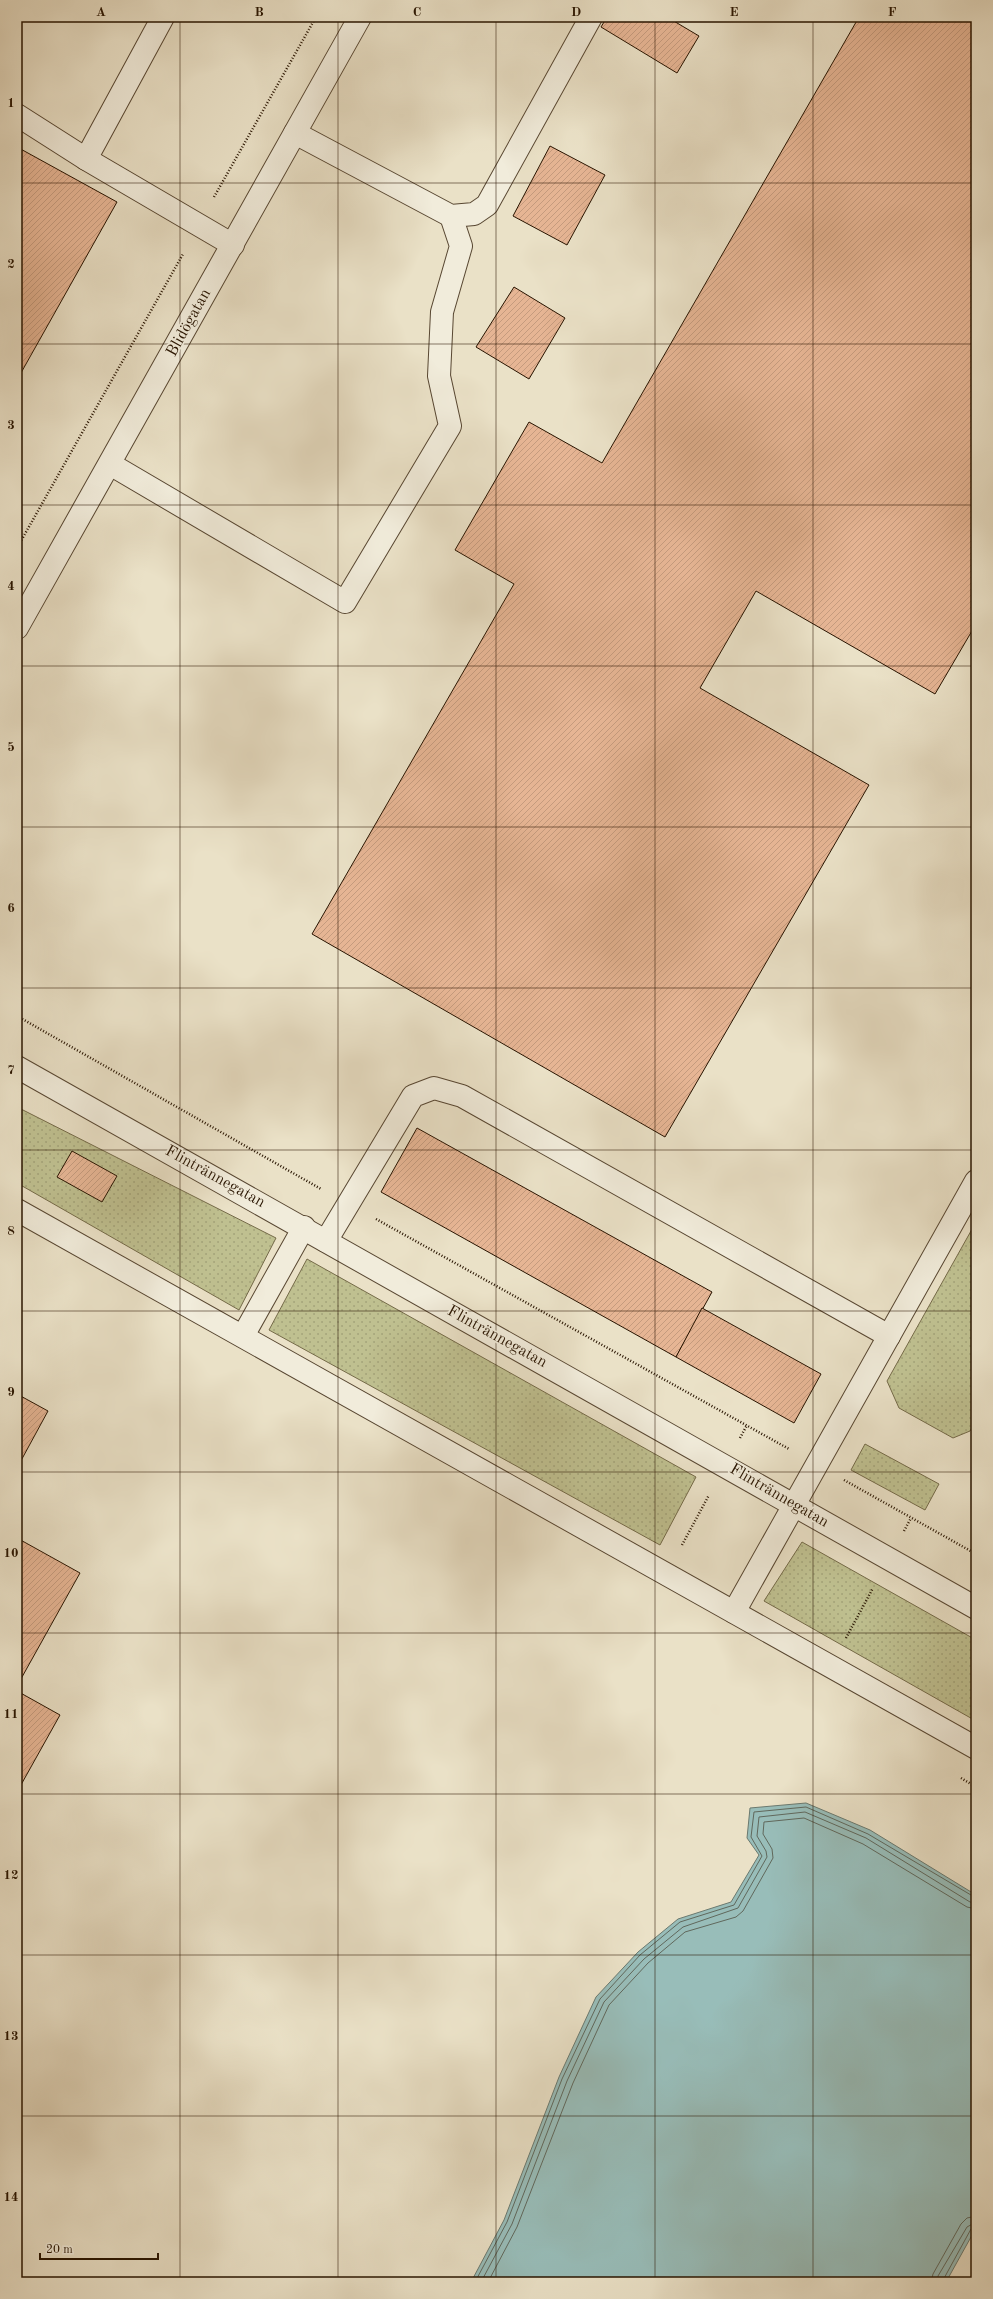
<svg xmlns="http://www.w3.org/2000/svg" width="993" height="2299" font-family="'Old Standard TT',serif">
	<defs>
		<pattern id="grass-dots" width="8" height="8" patternUnits="userSpaceOnUse"><rect width="8" height="8" fill="#bfc090"/><path d="M2 2h.1M6 6h.1" fill="none" stroke="#a4a47a" stroke-width="1.8" stroke-linecap="round"/></pattern>
		<pattern id="building-hatch" width="6" height="6" patternUnits="userSpaceOnUse"><rect width="6" height="6" fill="#e6b594"/><path d="M-1 1l2-2M0 6l6-6M5 7l2-2" fill="none" stroke="#c59b7e"/></pattern>
	</defs>
	<rect width="100%" height="100%" fill="#eae1c7"/>
	<filter id="stains"><feTurbulence type="fractalNoise" baseFrequency=".005" numOctaves="4"/><feColorMatrix values="0 0 0 0 .2 0 0 0 0 .09 0 0 0 0 .02 0 0 0 .5 -.17"/></filter>
	<radialGradient id="worn" r=".72"><stop offset=".6" stop-color="#630" stop-opacity="0"/><stop offset="1" stop-color="#630" stop-opacity=".3"/></radialGradient>
	<g fill="url(#grass-dots)" stroke="#746a48">
		<path d="M 17,1107 L 276,1238 L 239,1310 L 17,1183 Z"/>
		<path d="M 976,1222 L 976,1420 L 970,1431 L 953,1438 L 899,1408 L 887,1381 Z"/>
		<path d="M 307,1259 L 696,1477 L 660,1545 L 269,1330 Z"/>
		<path d="M 865,1444 L 939,1484 L 925,1510 L 851,1470 Z"/>
		<path d="M 802,1542 L 976,1640 L 976,1721 L 764,1601 Z"/>
	</g>
	<path fill="#98bdb9" stroke="#6b796f" d="M 806,1803 L 870,1830 L 976,1895 L 976,2228 L 946,2282 L 471,2282 L 504,2220 L 559,2077 L 596,1997 L 638,1952 L 678,1919 L 731,1902 L 759,1855 L 747,1838 L 750,1808 Z"/>
	<g fill="none" stroke-linecap="round" stroke-linejoin="round">
		<g stroke="#60685c" stroke-width="1">
			<path d="M 475,2282 L 507,2222 L 562,2079 L 600,1999 L 640,1955 L 680,1922 L 734,1905 L 762,1856 L 751,1837 L 754,1812 L 806,1807 L 868,1834 L 976,1898"/>
			<path d="M 481,2282 L 512,2224 L 567,2081 L 604,2002 L 644,1959 L 683,1927 L 738,1908 L 767,1857 L 766,1851 L 757,1836 L 759,1817 L 805,1812 L 866,1838 L 970,1902 L 976,1903"/>
			<path d="M 488,2282 L 517,2227 L 573,2083 L 609,2005 L 648,1963 L 685,1932 L 736,1917 L 743,1911 L 773,1858 L 772,1849 L 763,1834 L 764,1822 L 804,1818 L 863,1844 L 967,1907 L 976,1909"/>
			<path d="M 931,2282 L 933,2274 L 961,2224 L 967,2218 L 976,2216"/>
			<path d="M 937,2282 L 938,2276 L 967,2227 L 976,2222"/>
			<path d="M 942,2282 L 971,2229 L 976,2227"/>
		</g>
	</g>
	<g fill="url(#building-hatch)" stroke="#281400">
		<path d="M 607,17 L 667,17 L 699,36 L 677,73 L 601,27 Z"/>
		<path d="M 859,17 L 976,17 L 976,624 L 935,694 L 756,591 L 700,688 L 869,785 L 665,1137 L 312,934 L 514,584 L 455,550 L 529,422 L 602,463 Z"/>
		<path d="M 550,146 L 605,175 L 567,245 L 513,216 Z"/>
		<path d="M 17,147 L 117,202 L 17,380 Z"/>
		<path d="M 514,287 L 565,318 L 529,379 L 476,347 Z"/>
		<path d="M 417,1128 L 712,1292 L 676,1357 L 381,1192 Z"/>
		<path d="M 72,1151 L 117,1176 L 102,1202 L 57,1177 Z"/>
		<path d="M 702,1308 L 821,1374 L 794,1423 L 676,1357 Z"/>
		<path d="M 17,1394 L 48,1411 L 17,1468 Z"/>
		<path d="M 17,1538 L 80,1573 L 17,1686 Z"/>
		<path d="M 17,1691 L 60,1715 L 17,1792 Z"/>
	</g>
	<g fill="none" stroke-linecap="round" stroke-linejoin="round">
		<defs>
			<g id="minor">
				<path d="M 163,17 L 86,159 L 233,245"/>
				<path d="M 17,115 L 86,159"/>
				<path d="M 295,133 L 451,216 L 474,214 L 487,205 L 591,17"/>
				<path d="M 110,464 L 345,602 L 450,426 L 439,376 L 442,312 L 461,246 L 451,216"/>
				<path d="M 17,628 L 360,17"/>
				<path d="M 17,1067 L 976,1608"/>
				<path d="M 17,1210 L 976,1748"/>
				<path d="M 326,1241 L 413,1096 L 434,1088 L 462,1096 L 889,1336"/>
				<path d="M 243,1336 L 304,1227"/>
				<path d="M 734,1612 L 976,1181"/>
			</g>
		</defs>
		<use href="#minor" stroke="#584732" stroke-width="24"/>
		<g stroke="#281400" stroke-width="2.5" stroke-dasharray="1 2" stroke-linecap="butt">
			<path d="M 214,197 L 316,17"/>
			<path d="M 17,548 L 183,254"/>
			<path d="M 17,1016 L 321,1189"/>
			<path d="M 376,1219 L 789,1449"/>
			<path d="M 740,1438 L 747,1425"/>
			<path d="M 844,1480 L 976,1554"/>
			<path d="M 904,1531 L 911,1518"/>
			<path d="M 682,1545 L 709,1495"/>
			<path d="M 846,1638 L 873,1588"/>
			<path d="M 961,1778 L 976,1787"/>
		</g>
		<use href="#minor" stroke="#f1ecdb" stroke-width="22"/>
	</g>
	<path fill="none" stroke="#281400" stroke-width="1" stroke-opacity="0.55" d="M 180,17 L 180,2282M 338,17 L 338,2282M 496,17 L 496,2282M 655,17 L 655,2282M 813,17 L 813,2282M 17,183 L 976,183M 17,344 L 976,344M 17,505 L 976,505M 17,666 L 976,666M 17,827 L 976,827M 17,988 L 976,988M 17,1150 L 976,1150M 17,1311 L 976,1311M 17,1472 L 976,1472M 17,1633 L 976,1633M 17,1794 L 976,1794M 17,1955 L 976,1955M 17,2116 L 976,2116"/>
	<g text-anchor="middle" dominant-baseline="central" stroke-width="3.5" stroke-linejoin="round" paint-order="stroke">
		<g font-size="16" fill="#281400" stroke="#f1ecdb">
			<text transform="translate(189 323) rotate(-61)">Blidögatan</text>
			<text transform="translate(215 1177) rotate(29)">Flintrännegatan</text>
			<text transform="translate(497 1337) rotate(29)">Flintrännegatan</text>
			<text transform="translate(779 1496) rotate(30)">Flintrännegatan</text>
		</g>
	</g>
	<rect width="993" height="2299" fill="none" stroke="#eae1c7" stroke-width="44"/>
	<path d="M40 2253v6h118v-6" fill="none" stroke="#281400" stroke-width="2"/>
	<text x="46" y="2253" font-size="12" fill="#281400" stroke="#f1ecdb" stroke-width="3" paint-order="stroke">20 m</text>
	<rect x="22" y="22" width="949" height="2255" fill="none" stroke="#281400" stroke-width="1.5"/>
	<g font-size="13" text-anchor="middle" font-weight="bold" fill="#281400">
		<text x="101" y="16">A</text>
		<text x="259" y="16">B</text>
		<text x="417" y="16">C</text>
		<text x="576" y="16">D</text>
		<text x="734" y="16">E</text>
		<text x="892" y="16">F</text>
		<text x="11" y="107">1</text>
		<text x="11" y="268">2</text>
		<text x="11" y="429">3</text>
		<text x="11" y="590">4</text>
		<text x="11" y="751">5</text>
		<text x="11" y="912">6</text>
		<text x="11" y="1074">7</text>
		<text x="11" y="1235">8</text>
		<text x="11" y="1396">9</text>
		<text x="11" y="1557">10</text>
		<text x="11" y="1718">11</text>
		<text x="11" y="1879">12</text>
		<text x="11" y="2040">13</text>
		<text x="11" y="2201">14</text>
	</g>
	<rect width="100%" height="100%" filter="url(#stains)"/>
	<rect width="100%" height="100%" fill="url(#worn)"/>
</svg>
